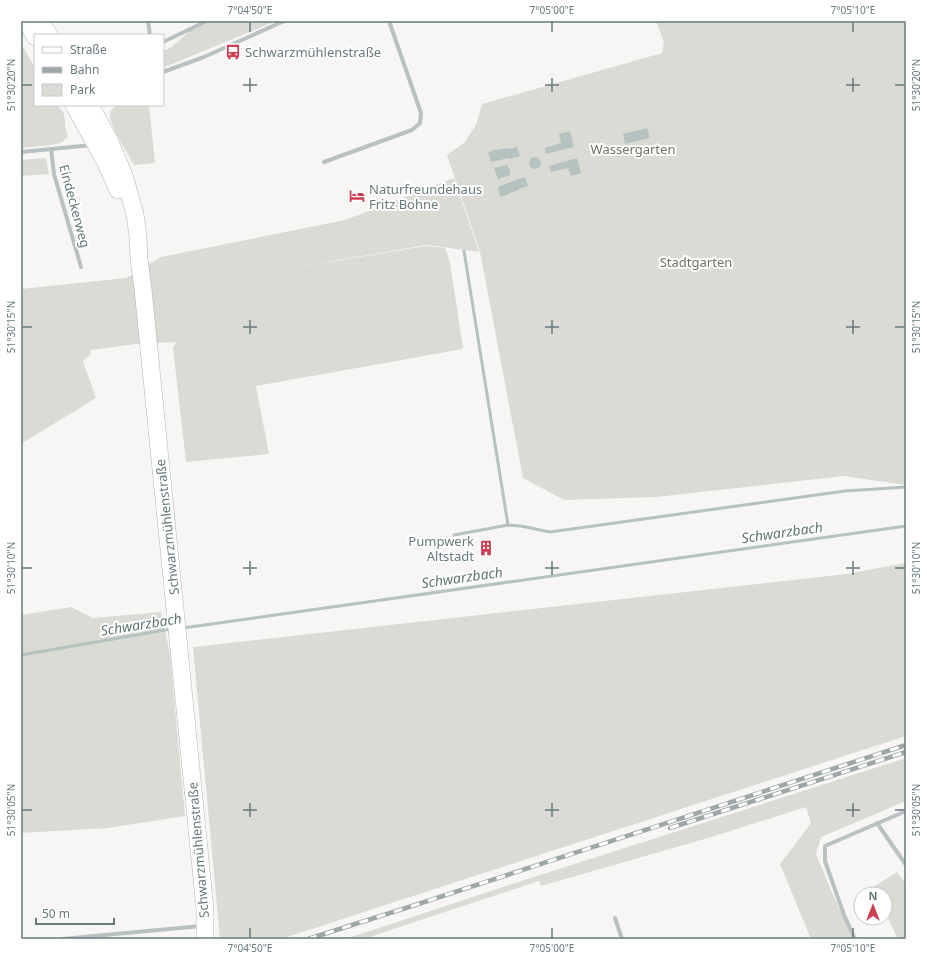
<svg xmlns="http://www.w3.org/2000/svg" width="927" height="960" font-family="'Noto Sans',sans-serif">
	<rect width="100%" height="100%" fill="#f7f6f5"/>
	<g fill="#dadbd4">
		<path d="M 213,21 L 276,21 L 170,65 L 163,67 L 163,51 L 170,48 L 191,30 Z"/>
		<path d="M 656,21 L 906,21 L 906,485 L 844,476 L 656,497 L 564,500 L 523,478 L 480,252 L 447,155 L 465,142 L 476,125 L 482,104 L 662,53 L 664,42 Z"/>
		<path d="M 21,48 L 24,48 L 35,68 L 35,105 L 56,105 L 61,109 L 64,114 L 65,120 L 65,126 L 68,137 L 61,143 L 52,145 L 21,148 Z"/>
		<path d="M 119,105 L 149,105 L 155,163 L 134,165 C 129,156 110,125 110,117 C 109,110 114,107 119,105 Z"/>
		<path d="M 46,158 L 49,174 L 21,176 L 21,160 Z"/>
		<path d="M 454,178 L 479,252 L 426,245 L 269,272 L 425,246 L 445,248 L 450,262 L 463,349 L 256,386 L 269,454 L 186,462 L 173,348 L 176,342 L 136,344 L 91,350 L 91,354 L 83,361 L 96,398 L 21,444 L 21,289 L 126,278 L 161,257 L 345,220 Z"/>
		<path d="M 906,563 L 906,736 L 281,939 L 220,939 L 193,647 L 846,574 Z"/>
		<path d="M 71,607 L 93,618 L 161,612 L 170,654 L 185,816 L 108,828 L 21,833 L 21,615 Z"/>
		<path d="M 906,758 L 906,801 L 821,837 L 816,854 L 833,895 L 853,939 L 811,939 L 780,864 L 811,823 L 806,807 L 708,838 L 541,886 L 539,881 L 364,939 L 345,939 L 537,876 Z"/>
		<path d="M 897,872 L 906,884 L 906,939 L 898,939 L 885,912 L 885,894 L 876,894 L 873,887 Z"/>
	</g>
	<g fill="#b4c2c0">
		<path d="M 647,128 L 650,138 L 625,144 L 623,134 Z"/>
		<path d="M 570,131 L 574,147 L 546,154 L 545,148 L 561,143 L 559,134 Z"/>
		<path d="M 517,147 L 520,156 L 510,159 L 509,158 L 491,162 L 488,152 L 497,149 L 497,150 L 507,148 L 508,149 Z"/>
		<circle cx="535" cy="163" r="6"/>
		<path d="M 577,158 L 581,173 L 571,176 L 568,168 L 551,172 L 549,166 Z"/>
		<path d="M 507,165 L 510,170 L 510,175 L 498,179 L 494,168 Z"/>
		<path d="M 525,177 L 528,186 L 518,189 L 519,190 L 509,193 L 509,194 L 500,197 L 498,187 L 515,180 Z"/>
	</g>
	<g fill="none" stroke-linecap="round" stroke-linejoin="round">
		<g stroke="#b4c2c0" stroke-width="3">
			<path d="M 464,251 L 508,525"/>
			<path d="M 454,535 L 508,525 L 521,526 L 550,532 L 845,491 L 906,487"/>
			<path d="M 183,628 L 906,526"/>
			<path d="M 21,655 L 171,629"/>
		</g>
		<defs>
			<g id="secondary">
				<path d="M 27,21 L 35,37"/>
				<path d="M 40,21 L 49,35"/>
				<path d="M 74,105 L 106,163 L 118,190"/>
				<path d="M 90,105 L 109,140 L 124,175 L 135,214 L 138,236 L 139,259 L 143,289 L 205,909 L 205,939"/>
			</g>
		</defs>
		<use href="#secondary" stroke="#adb6b7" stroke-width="18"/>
		<g stroke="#bac1c2" stroke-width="4">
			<path d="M 148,21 L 150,35"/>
			<path d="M 163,42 L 207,21"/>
			<path d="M 163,72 L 204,57 L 284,21"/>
			<path d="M 51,149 L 54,174 L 81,267"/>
			<path d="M 21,152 L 92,145"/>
			<path d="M 324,162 L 412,130 L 420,123 L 421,113 L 389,21"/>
			<path d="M 877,823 L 906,865"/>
			<path d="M 615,918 L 622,939"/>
			<path d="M 62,939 L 201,926"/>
			<path d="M 855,939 L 844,915 L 825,861 L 825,846 L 906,811"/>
		</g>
		<use href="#secondary" stroke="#fff" stroke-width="17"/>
		<defs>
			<g id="rail">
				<path d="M 670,828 L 906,752"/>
				<path d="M 308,939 L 409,907 L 906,745"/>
			</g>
		</defs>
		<use href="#rail" stroke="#9da7a8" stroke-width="4.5"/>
		<use href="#rail" stroke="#fff" stroke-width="3" stroke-dasharray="9" stroke-linecap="butt"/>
	</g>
	<path fill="none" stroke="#667a7c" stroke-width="1.5" d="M 250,22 L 250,32M 552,22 L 552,32M 853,22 L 853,32M 250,78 L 250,92M 552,78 L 552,92M 853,78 L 853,92M 22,85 L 32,85M 243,85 L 257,85M 545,85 L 559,85M 846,85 L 860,85M 895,85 L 905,85M 250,320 L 250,334M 552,320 L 552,334M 853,320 L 853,334M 22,327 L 32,327M 243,327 L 257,327M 545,327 L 559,327M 846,327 L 860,327M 895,327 L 905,327M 250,561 L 250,575M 552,561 L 552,575M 853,561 L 853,575M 22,568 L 32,568M 243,568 L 257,568M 545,568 L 559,568M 846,568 L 860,568M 895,568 L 905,568M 250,803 L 250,817M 552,803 L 552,817M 853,803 L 853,817M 22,810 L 32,810M 243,810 L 257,810M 545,810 L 559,810M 846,810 L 860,810M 895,810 L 905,810M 250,928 L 250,938M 552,928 L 552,938M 853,928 L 853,938"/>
	<defs>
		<symbol id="bus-bare" viewBox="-9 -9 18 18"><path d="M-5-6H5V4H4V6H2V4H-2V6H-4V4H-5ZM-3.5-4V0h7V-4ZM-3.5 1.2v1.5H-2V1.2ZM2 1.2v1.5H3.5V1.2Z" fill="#ce3e53" stroke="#fff" stroke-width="2.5" paint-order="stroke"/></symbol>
		<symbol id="hotel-bare" viewBox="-9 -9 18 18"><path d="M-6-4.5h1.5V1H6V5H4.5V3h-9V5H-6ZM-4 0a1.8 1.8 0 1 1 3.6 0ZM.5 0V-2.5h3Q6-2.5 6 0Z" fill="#ce3e53" stroke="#fff" stroke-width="2.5" paint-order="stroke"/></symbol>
		<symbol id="building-bare" viewBox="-9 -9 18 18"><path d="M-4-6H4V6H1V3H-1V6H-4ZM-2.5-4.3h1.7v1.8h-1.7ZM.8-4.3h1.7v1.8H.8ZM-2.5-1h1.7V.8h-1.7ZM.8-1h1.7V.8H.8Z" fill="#ce3e53" stroke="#fff" stroke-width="2.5" paint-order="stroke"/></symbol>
	</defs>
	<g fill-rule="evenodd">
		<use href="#bus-bare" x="222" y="41" width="22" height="22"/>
		<use href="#hotel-bare" x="346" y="185" width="22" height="22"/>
		<use href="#building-bare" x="475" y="537" width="22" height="22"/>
	</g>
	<g text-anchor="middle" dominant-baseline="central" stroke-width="4" stroke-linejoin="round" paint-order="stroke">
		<g font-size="13" fill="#667a7c" stroke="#fff" text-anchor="start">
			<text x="245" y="52">Schwarzmühlenstraße</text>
			<text x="369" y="189">Naturfreundehaus<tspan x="369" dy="15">Fritz Bohne</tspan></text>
			<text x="474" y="541" text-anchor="end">Pumpwerk<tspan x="474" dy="15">Altstadt</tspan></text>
		</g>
		<g font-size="13" fill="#6d7564" stroke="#fff">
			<text x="633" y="149">Wassergarten</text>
			<text x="696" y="262">Stadtgarten</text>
		</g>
		<g font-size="13" fill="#667a7c" stroke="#fff">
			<text transform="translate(75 206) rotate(75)">Eindeckerweg</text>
			<text transform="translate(167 527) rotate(-96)">Schwarzmühlenstraße</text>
			<text transform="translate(198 850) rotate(-95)">Schwarzmühlenstraße</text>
		</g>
		<g font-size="14" font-style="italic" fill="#607775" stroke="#fff">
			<text transform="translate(782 532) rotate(-8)">Schwarzbach</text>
			<text transform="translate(462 577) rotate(-8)">Schwarzbach</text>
			<text transform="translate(141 624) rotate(-9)">Schwarzbach</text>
		</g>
	</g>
	<rect width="927" height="960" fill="none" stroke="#ffffff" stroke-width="44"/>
	<rect x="34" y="34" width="130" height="72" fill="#ffffff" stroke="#c2cacb"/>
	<rect x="42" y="47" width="20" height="6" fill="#ffffff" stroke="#c2cacb"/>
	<text x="70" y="54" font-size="12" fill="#667a7c">Straße</text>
	<rect x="42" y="67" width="20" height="6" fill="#9da7a8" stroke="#c2cacb"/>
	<text x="70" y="74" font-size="12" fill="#667a7c">Bahn</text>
	<rect x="42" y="84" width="20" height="12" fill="#dadbd4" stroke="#c2cacb"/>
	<text x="70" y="94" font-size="12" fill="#667a7c">Park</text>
	<g transform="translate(873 906)"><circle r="19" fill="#ffffff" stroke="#c2cacb"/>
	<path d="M0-3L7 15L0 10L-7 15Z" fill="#ce3e53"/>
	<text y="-6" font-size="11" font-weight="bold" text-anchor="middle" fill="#667a7c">N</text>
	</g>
	<path d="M36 918v6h78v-6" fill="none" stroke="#667a7c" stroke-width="2"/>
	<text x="42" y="918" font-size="12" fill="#667a7c" stroke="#ffffff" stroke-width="3" paint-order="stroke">50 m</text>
	<rect x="22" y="22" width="883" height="916" fill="none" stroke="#667a7c" stroke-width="1.5"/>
	<g font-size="10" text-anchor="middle" fill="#667a7c">
		<text x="250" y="14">7°04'50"E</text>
		<text x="552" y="14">7°05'00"E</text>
		<text x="853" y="14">7°05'10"E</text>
		<text transform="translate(11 85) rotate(-90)" y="4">51°30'20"N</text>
		<text transform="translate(916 85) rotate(-90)" y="4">51°30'20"N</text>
		<text transform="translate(11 327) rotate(-90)" y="4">51°30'15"N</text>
		<text transform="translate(916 327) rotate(-90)" y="4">51°30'15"N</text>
		<text transform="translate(11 568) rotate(-90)" y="4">51°30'10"N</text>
		<text transform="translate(916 568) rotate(-90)" y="4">51°30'10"N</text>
		<text transform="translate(11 810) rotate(-90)" y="4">51°30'05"N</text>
		<text transform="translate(916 810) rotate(-90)" y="4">51°30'05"N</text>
		<text x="250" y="952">7°04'50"E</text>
		<text x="552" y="952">7°05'00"E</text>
		<text x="853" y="952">7°05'10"E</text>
	</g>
</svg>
